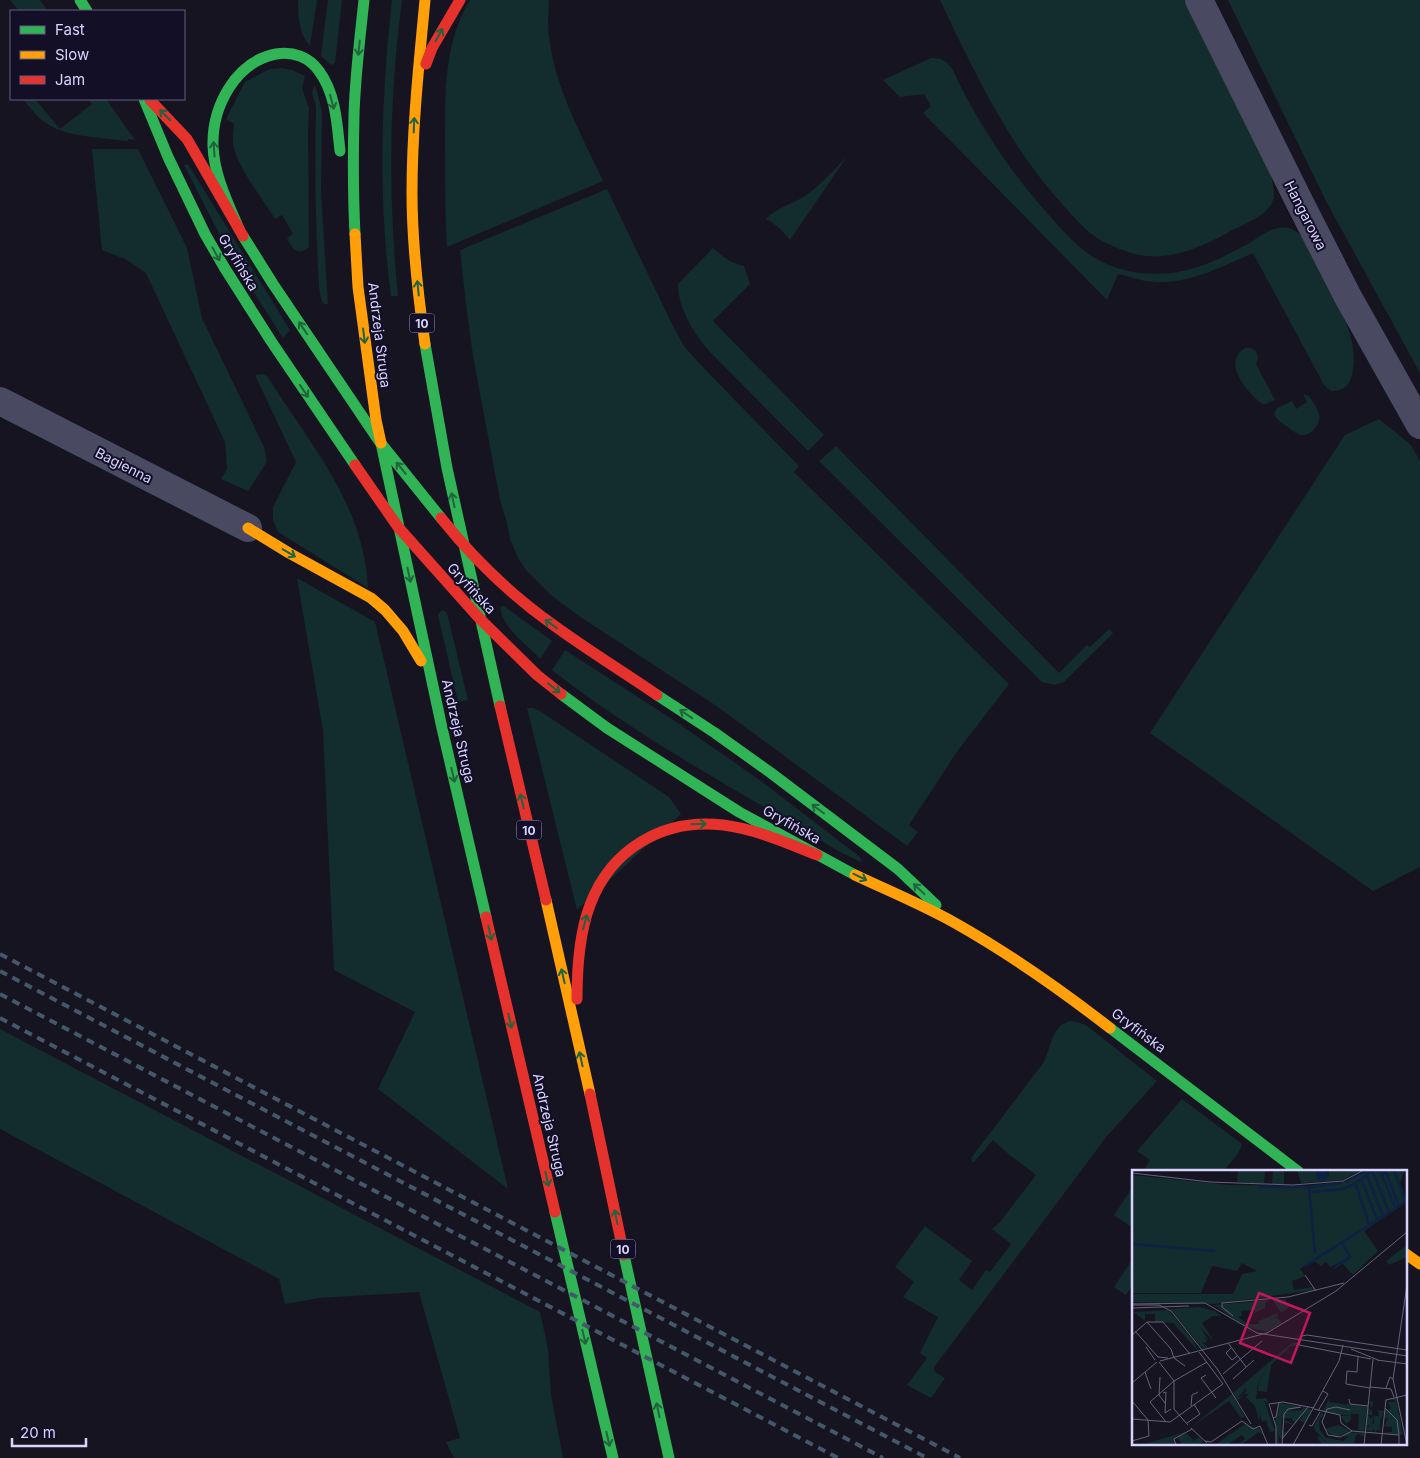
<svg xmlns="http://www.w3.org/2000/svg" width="1420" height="1458" font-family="Inter,sans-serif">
	<rect width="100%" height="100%" fill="#161421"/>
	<g fill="#132c2d">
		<path d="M 10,0 L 40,0 L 48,11 L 19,11 Z"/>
		<path d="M 298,0 L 317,0 L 310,46 C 299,34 298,16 298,0 Z"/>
		<path d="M 328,0 L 342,0 L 335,63 L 331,65 L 321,56 L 326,14 Z"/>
		<path d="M 392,0 L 402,0 C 389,98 388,197 398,296 L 391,296 C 378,200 381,97 392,0 Z"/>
		<path d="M 470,0 L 549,0 C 549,8 548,15 548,23 C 550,80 580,131 603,181 L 447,247 C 445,214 445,181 445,148 C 445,99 443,43 470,0 Z"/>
		<path d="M 940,0 L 1188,0 L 1271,173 C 1272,181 1274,188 1274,196 C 1272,215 1243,224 1229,232 C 1202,247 1170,261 1139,255 C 1126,252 1112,246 1100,240 C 1085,231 1073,216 1062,204 C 1008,144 974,72 940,0 Z"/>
		<path d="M 1228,0 L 1420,0 L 1420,373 L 1327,203 Z"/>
		<path d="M 931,58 C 951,58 953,71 961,87 C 986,136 1018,182 1056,223 C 1067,235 1078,247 1092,256 C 1121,275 1159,278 1191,269 C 1211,264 1228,254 1246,245 C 1260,237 1274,223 1291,229 C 1307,234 1317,263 1324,278 C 1339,307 1360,340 1352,374 C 1351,380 1348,386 1342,389 C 1339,390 1335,391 1331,391 L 1327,388 L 1323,383 L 1253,253 C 1219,268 1184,287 1145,281 C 1136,279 1127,276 1118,274 L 1107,300 L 923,113 L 931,106 L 924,94 L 900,97 L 883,80 Z"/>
		<path d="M 282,68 L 292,70 L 305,76 L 302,88 L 309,108 L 308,132 L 309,247 C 297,257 292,249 287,238 L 293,234 L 282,215 L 275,219 C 263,200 239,169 234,148 C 232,140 233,132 234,124 L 226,119 L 245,82 L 270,69 Z"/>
		<path d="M 314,85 L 317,91 L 322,112 L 321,192 L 328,304 L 324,304 C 318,297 319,276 318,266 C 315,213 315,160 316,107 L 312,93 Z"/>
		<path d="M 23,99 L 35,99 L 60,129 L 92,104 L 88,99 L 106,99 L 135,140 L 128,139 L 128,141 C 106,138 69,137 51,126 C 39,120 31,109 23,99 Z"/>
		<path d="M 92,149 L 138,149 L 187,248 L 202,318 L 264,447 L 267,462 L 248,491 L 221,479 L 227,469 L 225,442 L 146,273 L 125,259 L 102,250 Z"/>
		<path d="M 848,155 L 790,240 C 783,231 776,224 766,219 C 778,206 795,204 809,193 C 824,182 836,168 848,155 Z"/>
		<path d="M 188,164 L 290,330 L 283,338 L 231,257 L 184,165 Z"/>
		<path d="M 607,189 L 673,326 L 684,346 L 698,362 L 799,466 L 794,472 L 1009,684 L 956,753 L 909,825 L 918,832 L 907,846 L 715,705 L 579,616 L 551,595 L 526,570 L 518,558 L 510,539 L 507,523 L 500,500 L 473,356 L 466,304 L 460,250 Z"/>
		<path d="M 713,248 C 723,257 731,263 744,266 L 750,284 L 713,321 L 824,435 L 808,451 L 709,351 C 693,332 678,308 678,284 Z"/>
		<path d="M 1245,348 C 1253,347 1258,351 1258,359 L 1256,364 L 1275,400 L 1266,404 L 1262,404 C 1248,393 1221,363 1245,348 Z"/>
		<path d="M 263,374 L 267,376 C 310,444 364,504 368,588 L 278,532 L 273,520 L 273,507 L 296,462 L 255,375 Z"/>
		<path d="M 1303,394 C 1309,395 1311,398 1314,404 C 1316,407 1318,410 1319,414 C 1321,424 1312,436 1301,435 C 1296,434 1291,430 1288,427 C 1282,423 1276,420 1274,413 L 1277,408 L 1292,401 L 1296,409 L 1307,402 Z"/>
		<path d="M 1379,419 L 1411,445 L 1420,461 L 1420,867 L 1373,891 L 1150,733 L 1345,435 Z"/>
		<path d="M 836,446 L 1059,673 L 1087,645 L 1090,647 L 1109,629 L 1113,633 L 1064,682 L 1055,685 L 1042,682 L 819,461 Z"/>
		<path d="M 297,578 L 375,622 L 508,1189 L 378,1089 L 415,1012 L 334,970 L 323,731 Z"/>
		<path d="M 504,606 L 552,641 L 540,659 C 526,644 503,629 500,607 Z"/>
		<path d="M 443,610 L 447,613 L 468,700 L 458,702 L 438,615 L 440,612 Z"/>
		<path d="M 565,650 L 675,721 L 761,781 L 860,857 L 862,861 L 861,862 L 840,852 C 743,793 641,740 552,670 Z"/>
		<path d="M 527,708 L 533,708 L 540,711 L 669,797 L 681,814 L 577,910 Z"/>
		<path d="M 1070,1021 L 1077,1022 L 1086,1025 L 1157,1081 L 1107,1136 L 935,1366 L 934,1369 L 935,1372 L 945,1378 L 931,1398 L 907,1385 L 927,1358 L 920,1353 L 938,1317 L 903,1297 L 914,1282 L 895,1267 L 925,1226 L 972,1261 L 959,1280 L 972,1290 L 986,1270 L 990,1272 L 1011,1244 L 992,1229 L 1000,1222 L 1036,1175 L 1006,1152 L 993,1140 L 974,1162 L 972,1161 L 971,1158 L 1044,1062 L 1054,1034 L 1061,1025 Z"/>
		<path d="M 0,1029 L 540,1312 L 548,1349 L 551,1395 L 563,1458 L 454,1458 L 446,1442 L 460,1438 L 419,1292 L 319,1298 L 285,1304 L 279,1279 L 0,1129 Z"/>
		<path d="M 1182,1099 L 1242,1144 C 1240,1154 1229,1164 1222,1172 L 1143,1172 L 1150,1160 L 1137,1151 Z"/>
		<path d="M 1134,1185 L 1134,1229 L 1114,1215 Z"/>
		<path d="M 1134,1257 L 1134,1282 L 1126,1295 L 1114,1287 Z"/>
	</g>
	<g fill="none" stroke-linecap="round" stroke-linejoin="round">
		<g stroke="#4a4962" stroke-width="28">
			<path d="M 1199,0 L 1301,205 L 1348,297 L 1420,425"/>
			<path d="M 0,401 L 248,528"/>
		</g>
		<g stroke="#30b455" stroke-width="11">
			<path d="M 80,0 L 87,11"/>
			<path d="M 144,99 L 168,157 L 205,234 L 224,267 L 271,341 L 355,465"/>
			<path d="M 239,229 C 228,203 214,175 213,146 C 212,107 235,62 276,54 C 293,51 309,57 319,71 C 336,94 337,124 340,151"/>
			<path d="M 355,234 C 353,195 353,155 354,115 C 355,77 360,38 364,0"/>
			<path d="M 243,236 L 273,284 L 379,441 L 441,518"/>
			<path d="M 425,344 L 447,468 L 500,706"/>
			<path d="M 381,443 L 442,728 L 486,917"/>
			<path d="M 561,694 L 607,728 L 739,812 L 855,875"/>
			<path d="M 657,695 L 715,733 L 771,773 L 898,869 L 936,905"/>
			<path d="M 1110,1028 L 1299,1172"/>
			<path d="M 555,1212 L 613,1458"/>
			<path d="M 624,1255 L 669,1458"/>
		</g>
		<g stroke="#ff9f0a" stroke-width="11">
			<path d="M 355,234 L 358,287 L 376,420 L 381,443"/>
			<path d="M 425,344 C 418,295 412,244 412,193 C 412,129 419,64 425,0"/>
			<path d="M 248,528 L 289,553 L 371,598 L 385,610 L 403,631 L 421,661"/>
			<path d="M 855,875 C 889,891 923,905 955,923 C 1010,954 1061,990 1110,1028"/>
			<path d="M 546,900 L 590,1094"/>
			<path d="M 1406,1254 L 1420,1264"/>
		</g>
		<g stroke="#e5322d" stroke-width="11">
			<path d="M 426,64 L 432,48 L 460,0"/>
			<path d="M 150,100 L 187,139 L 243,236"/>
			<path d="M 355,465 L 398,527 L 480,619 L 537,675 L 561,694"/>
			<path d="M 441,518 C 473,558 510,594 552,624 C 586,649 622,671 657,695"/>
			<path d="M 500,706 L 546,900"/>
			<path d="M 486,917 L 555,1212"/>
			<path d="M 577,999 C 577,968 579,934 590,905 C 611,849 663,818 723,825 C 756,829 787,843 817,855"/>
			<path d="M 590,1094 L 624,1255"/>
		</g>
		<g stroke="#43596b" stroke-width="4" stroke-dasharray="8 6" stroke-linecap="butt">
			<path d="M 0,954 L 960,1458"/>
			<path d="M 0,971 L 927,1458"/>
			<path d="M 0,994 L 883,1458"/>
			<path d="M 0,1018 L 838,1458"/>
		</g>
	</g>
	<defs><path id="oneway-shaft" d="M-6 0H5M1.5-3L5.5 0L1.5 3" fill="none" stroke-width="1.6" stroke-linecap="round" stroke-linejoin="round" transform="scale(1.25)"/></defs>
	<g stroke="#22623e">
		<use href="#oneway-shaft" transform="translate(439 35) rotate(-61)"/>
		<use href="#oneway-shaft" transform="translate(359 48) rotate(96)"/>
		<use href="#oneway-shaft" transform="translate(332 102) rotate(75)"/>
		<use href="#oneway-shaft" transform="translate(165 115) rotate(-135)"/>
		<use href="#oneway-shaft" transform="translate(414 125) rotate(-88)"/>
		<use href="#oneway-shaft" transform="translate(214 149) rotate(-94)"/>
		<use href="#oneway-shaft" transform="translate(216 254) rotate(61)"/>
		<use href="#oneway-shaft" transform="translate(418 288) rotate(-96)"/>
		<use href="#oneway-shaft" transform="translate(303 328) rotate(-124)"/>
		<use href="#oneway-shaft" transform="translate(364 336) rotate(83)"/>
		<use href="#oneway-shaft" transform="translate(304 391) rotate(56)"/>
		<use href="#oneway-shaft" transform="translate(401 468) rotate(-129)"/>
		<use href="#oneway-shaft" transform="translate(453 500) rotate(-102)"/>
		<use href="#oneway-shaft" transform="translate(289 553) rotate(31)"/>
		<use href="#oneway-shaft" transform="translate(409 575) rotate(78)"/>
		<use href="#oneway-shaft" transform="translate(551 624) rotate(-144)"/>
		<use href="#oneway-shaft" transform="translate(554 688) rotate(39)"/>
		<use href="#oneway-shaft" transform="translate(686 714) rotate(-147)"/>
		<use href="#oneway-shaft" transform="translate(453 775) rotate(77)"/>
		<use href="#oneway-shaft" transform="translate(522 801) rotate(-104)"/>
		<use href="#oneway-shaft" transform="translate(818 809) rotate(-143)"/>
		<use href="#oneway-shaft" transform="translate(699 824) rotate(-2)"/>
		<use href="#oneway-shaft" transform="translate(860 877) rotate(26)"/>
		<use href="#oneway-shaft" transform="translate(919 889) rotate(-137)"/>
		<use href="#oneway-shaft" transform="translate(585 922) rotate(-75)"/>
		<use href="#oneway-shaft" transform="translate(490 933) rotate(77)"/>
		<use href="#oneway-shaft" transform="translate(563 976) rotate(-103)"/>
		<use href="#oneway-shaft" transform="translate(510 1021) rotate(77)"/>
		<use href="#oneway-shaft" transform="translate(581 1059) rotate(-102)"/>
		<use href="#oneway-shaft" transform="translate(547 1179) rotate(77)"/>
		<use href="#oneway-shaft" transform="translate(616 1217) rotate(-102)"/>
		<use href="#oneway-shaft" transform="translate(584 1337) rotate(77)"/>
		<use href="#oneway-shaft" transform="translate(658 1410) rotate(-102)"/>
		<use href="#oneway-shaft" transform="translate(608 1439) rotate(77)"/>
	</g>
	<g text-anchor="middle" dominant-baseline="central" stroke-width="4" stroke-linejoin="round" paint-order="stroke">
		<g fill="#130f26" stroke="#9e99be" stroke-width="1">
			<rect x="409.5" y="313.5" width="25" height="19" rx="4"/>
			<rect x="516.5" y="820.5" width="25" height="19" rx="4"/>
			<rect x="610.5" y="1239.5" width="25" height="19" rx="4"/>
		</g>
		<g font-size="12" font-weight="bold" fill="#d9d4ff">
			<text x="422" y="323">10</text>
			<text x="529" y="830">10</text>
			<text x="623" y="1249">10</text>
		</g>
		<g font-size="14" fill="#d9d4ff" stroke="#130f26">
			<text transform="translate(1306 215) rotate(63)">Hangarowa</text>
			<text transform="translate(239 262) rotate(59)">Gryfińska</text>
			<text transform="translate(380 335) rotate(83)">Andrzeja Struga</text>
			<text transform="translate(124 465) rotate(27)">Bagienna</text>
			<text transform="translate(472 588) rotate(47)">Gryfińska</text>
			<text transform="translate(459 731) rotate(77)">Andrzeja Struga</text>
			<text transform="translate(792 824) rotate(29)">Gryfińska</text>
			<text transform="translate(1139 1030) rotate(37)">Gryfińska</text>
			<text transform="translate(550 1125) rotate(77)">Andrzeja Struga</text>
		</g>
	</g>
	<g transform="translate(1132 1170)">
		<rect width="275" height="275" fill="#161421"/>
		<path d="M 106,0 L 133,0 L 132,14 L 105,12 ZM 141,0 L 152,2 L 152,14 L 140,14 ZM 165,0 L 186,0 L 184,2 L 196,8 L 197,0 L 230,0 L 210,10 L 169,13 ZM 234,0 L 273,0 L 268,13 L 275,32 L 232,61 L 246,81 L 221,105 L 209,92 L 198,97 L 194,92 L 189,96 L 181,90 L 168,99 L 173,106 L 160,111 L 162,120 L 181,117 L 184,120 L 81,134 L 0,132 L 0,124 L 101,124 L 110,104 L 125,101 L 110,93 L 105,101 L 80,96 L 69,123 L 0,123 L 0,5 L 97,15 L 177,16 L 215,11 ZM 275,75 L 275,87 L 257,95 L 254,91 ZM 153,129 L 157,137 L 149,143 L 141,130 ZM 138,130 L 133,133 L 133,138 L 122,143 L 123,140 L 109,141 L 110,146 L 106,147 L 116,154 L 127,154 L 127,151 L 145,143 L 146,146 L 134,151 L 145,147 L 150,153 L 135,162 L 114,157 L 82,135 ZM 67,137 L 83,141 L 89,146 L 81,146 L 70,153 L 81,170 L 68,157 L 77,171 L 72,166 L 75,172 L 70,173 L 74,175 L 76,178 L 71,179 L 38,139 ZM 36,140 L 62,171 L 66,181 L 41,153 L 23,152 L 23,144 L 13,144 L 13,151 L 2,142 ZM 161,172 L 167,173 L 166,176 L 159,176 L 139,195 L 135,222 L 126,221 L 125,226 L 127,212 L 135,195 L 126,213 L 124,229 L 135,228 L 136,234 L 132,230 L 143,261 L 138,262 L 134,250 L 130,252 L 128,245 L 127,251 L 123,236 L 114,227 L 117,223 L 111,225 L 115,220 L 111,218 L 113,220 L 105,228 L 111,225 L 106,230 L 109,234 L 101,223 ZM 100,224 L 113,247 L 109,248 L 97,231 L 59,257 ZM 259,228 L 264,228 L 271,265 L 251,263 L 260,262 L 260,257 L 252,256 L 255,250 L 252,250 L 257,249 L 253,248 L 253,240 L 259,239 L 256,232 L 264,232 ZM 197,229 L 197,232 L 235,237 L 232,261 L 226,260 L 227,244 L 219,244 L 219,250 L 214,254 L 209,246 L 218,246 L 190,242 ZM 241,231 L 240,245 L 236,245 L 239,249 L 240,248 L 241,245 L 242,246 L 240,254 L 242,254 L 242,246 L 247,246 L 246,240 L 252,241 L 248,252 L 249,263 L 247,259 L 243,262 L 241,259 L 240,262 L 234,259 L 238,255 L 234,256 L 236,238 L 239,241 L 240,238 L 237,232 ZM 148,233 L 170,237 L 157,241 L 170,240 L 171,237 L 180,240 L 173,253 L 168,251 L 172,243 L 163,254 L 159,248 L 150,248 L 149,267 L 151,251 L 155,251 L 161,254 L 162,255 L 152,252 L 151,261 L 156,263 L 148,269 L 146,262 L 147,273 L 150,275 L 145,275 L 143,252 ZM 189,243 L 192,244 L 187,250 L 188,260 L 194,268 L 211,271 L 217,266 L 211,267 L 215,262 L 204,268 L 192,259 L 206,255 L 217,260 L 217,263 L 232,262 L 232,266 L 227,266 L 231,263 L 224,265 L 222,275 L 190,275 L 185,267 L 188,266 L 194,273 L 193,271 L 181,258 ZM 113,254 L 128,259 L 131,265 L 127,262 L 109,275 L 105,275 L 113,269 L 110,265 L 95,275 L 83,275 ZM 53,262 L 42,268 L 43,275 L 9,275 ZM 54,263 L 62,271 L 67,267 L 71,271 L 68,275 L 50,275 L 46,267 Z" fill="#132c2d"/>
		<path d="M184 5a6 6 0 1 1 12 0a6 6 0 1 1-12 0Z" fill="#0d2144"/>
		<path fill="none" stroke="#0d2144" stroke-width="2.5" d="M 253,0 L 267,36M 262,0 L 273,31M 241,2 L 257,42M 249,2 L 263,37M 235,6 L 251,46M 230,11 L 245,49M 214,12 L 235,0M 224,15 L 237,54M 127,17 L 177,17 L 210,13M 177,18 L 183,84M 179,22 L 211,19 L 223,14 L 241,0 L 255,4M 0,74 L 83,81M 173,96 L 275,31M 202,98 L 218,87 L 210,73"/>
		<path fill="none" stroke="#64617a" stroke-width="1" d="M 0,3 L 78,12 L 161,15 L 211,11 L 232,0M 173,105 L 184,121M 0,134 L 73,133 L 125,163 L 275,186M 0,135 L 27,135 L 39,141 L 86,200 L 119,254M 0,138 L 57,136M 101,146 L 90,137 L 90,133 L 156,127 L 212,113M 15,152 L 31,152 L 58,184M 3,161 L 26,187 L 36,188M 0,165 L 15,152 L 39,179 L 42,188 L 53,196M 96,173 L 114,197M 14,177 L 23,190M 99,178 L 94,183 L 100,190 L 105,186M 219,179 L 246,190M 226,187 L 225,202 L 215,201 L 214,214 L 238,218M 239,189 L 167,175 L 170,166 L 175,165 L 275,180M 245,190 L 275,194M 28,191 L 135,163 L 204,121 L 275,62M 27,192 L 42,211 L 42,239 L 56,255M 13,202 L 19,219M 91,204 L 130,171M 74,205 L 69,208 L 84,228M 28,207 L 27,225 L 33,233M 101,209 L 122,190M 0,213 L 25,192M 238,217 L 259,219 L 262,227M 254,218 L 258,207 L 261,209M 31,223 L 34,222 L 33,243 L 39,239M 217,229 L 218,234 L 236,236M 0,231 L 16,250 L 17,266 L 0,271M 59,236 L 60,225 L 66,222M 253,238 L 265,250 L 267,265M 182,239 L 208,245 L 209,253 L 220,261M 218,240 L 204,237 L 195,239 L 190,252 L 196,265 L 208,267 L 220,261 L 267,265 L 267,275M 186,241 L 196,224 L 191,221M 141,248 L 144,247 L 147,232M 0,249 L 38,252 L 91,214 L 67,182M 34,252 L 18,232 L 42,211 L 75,192M 55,253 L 68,244 L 62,234M 177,255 L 180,256 L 188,242M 59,258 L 75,273M 150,269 L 176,237M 73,271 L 79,272 L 110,251 L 121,259 L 128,256 L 136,275M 44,275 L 42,269 L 60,259M 144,275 L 144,257 L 137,234 L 151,232 L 182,238M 150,275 L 152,244 L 156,239 L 169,237M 161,275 L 207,191 L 211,175M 232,275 L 241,189M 249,275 L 254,230 L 275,225M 275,275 L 261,209 L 275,115"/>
		<path fill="#c2185b" fill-opacity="0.15" stroke="#c2185b" stroke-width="2.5" d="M 127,123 L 178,143 L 159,193 L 108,173 Z"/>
		<rect width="275" height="275" fill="none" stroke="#d9d4ff" stroke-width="2.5"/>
	</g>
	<rect x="10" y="10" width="175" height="90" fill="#130f26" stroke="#625e7d"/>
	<rect x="20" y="26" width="25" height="8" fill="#30b455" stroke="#625e7d"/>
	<text x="55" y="35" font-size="15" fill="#d9d4ff">Fast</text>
	<rect x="20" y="51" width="25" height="8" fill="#ff9f0a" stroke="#625e7d"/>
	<text x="55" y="60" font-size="15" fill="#d9d4ff">Slow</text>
	<rect x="20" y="76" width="25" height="8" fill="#e5322d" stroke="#625e7d"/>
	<text x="55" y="85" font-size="15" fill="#d9d4ff">Jam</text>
	<path d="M12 1438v8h74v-8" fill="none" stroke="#d9d4ff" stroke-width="2.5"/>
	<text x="20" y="1438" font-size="15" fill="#d9d4ff" stroke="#130f26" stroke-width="4" paint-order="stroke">20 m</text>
</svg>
